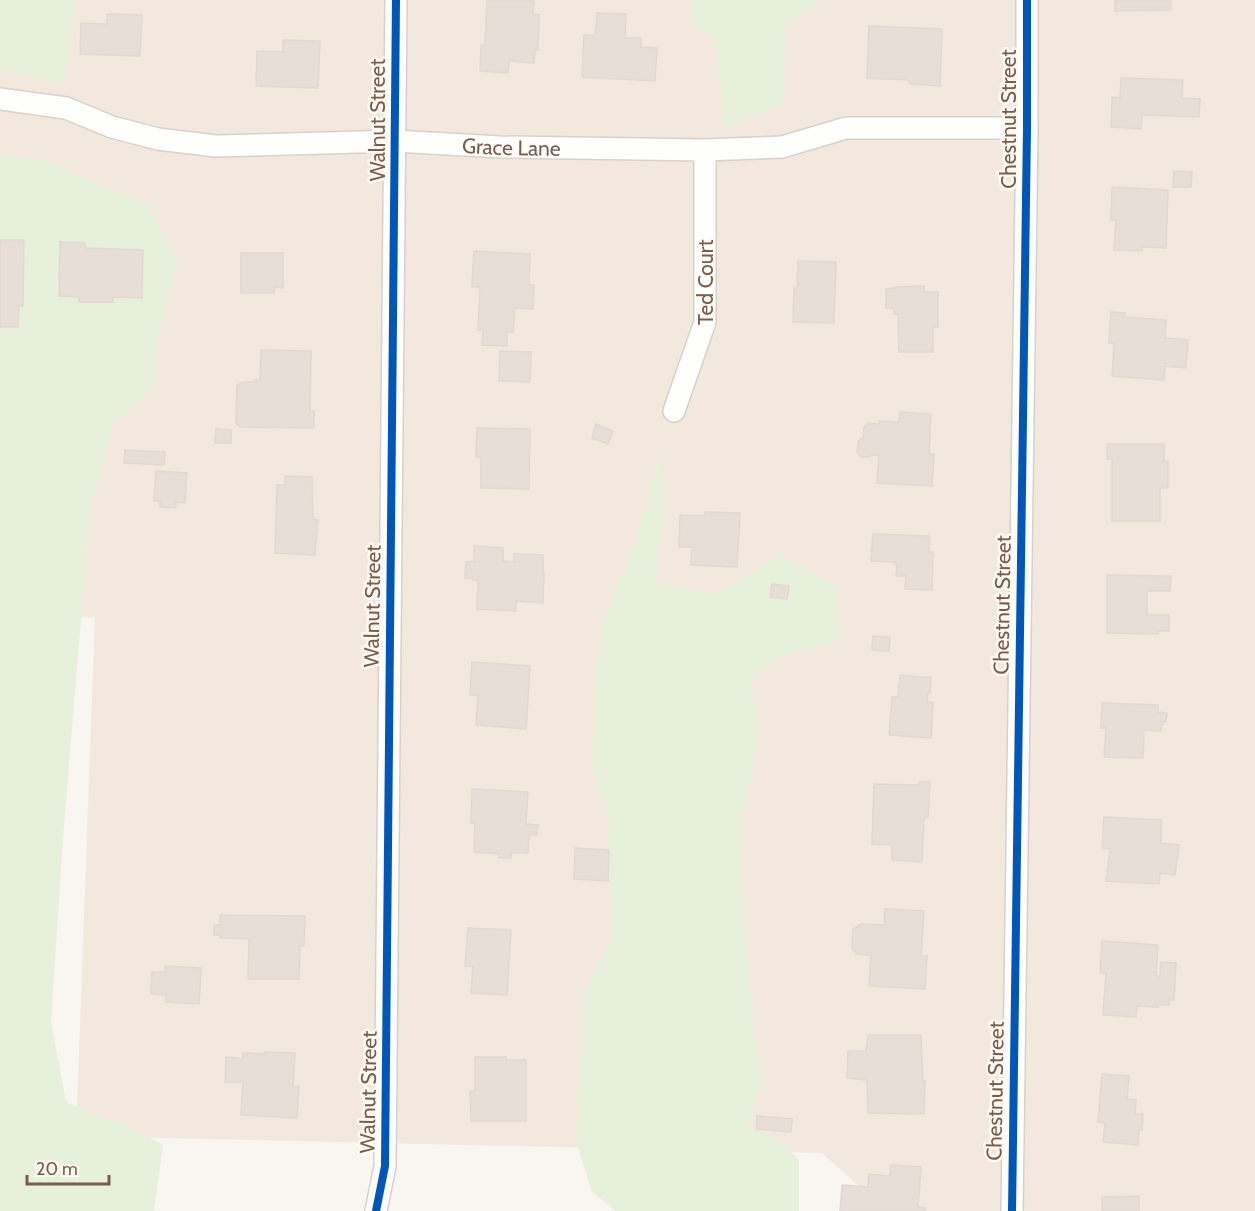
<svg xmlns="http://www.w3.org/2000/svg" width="1255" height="1211" font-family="Cabin,sans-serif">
	<rect width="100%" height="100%" fill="#f9f5f0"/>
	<path fill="#f2e8de" d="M 0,0 L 1255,0 L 1255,1211 L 887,1211 L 822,1153 L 76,1136 L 95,617 L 0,618 Z"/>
	<g fill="#e7f0db">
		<path d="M 0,0 L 76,0 L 64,84 L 0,71 Z"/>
		<path d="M 691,0 L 822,0 L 786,25 L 782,104 L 723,128 L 715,37 L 693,28 Z"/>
		<path d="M 0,155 L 41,159 L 148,205 L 178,261 L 155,346 L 155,387 L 115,421 L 90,509 L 63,838 L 51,1022 L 66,1102 L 133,1129 L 163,1145 L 154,1211 L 0,1211 Z"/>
		<path d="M 660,457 L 665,497 L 655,584 L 715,593 L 737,582 L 780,556 L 835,584 L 840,640 L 781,656 L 750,680 L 759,728 L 755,760 L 742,813 L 740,860 L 751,1006 L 762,1083 L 747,1126 L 782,1140 L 799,1160 L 799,1211 L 616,1211 L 592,1192 L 575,1138 L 581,1055 L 582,998 L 613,933 L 607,809 L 592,765 L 593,691 L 604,620 L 633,548 Z"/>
	</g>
	<g fill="#e6ded7" stroke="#e2d8d2" stroke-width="1.5">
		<path d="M 487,0 L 534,0 L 533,14 L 539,15 L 538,50 L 535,50 L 534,63 L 509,61 L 508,73 L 480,71 L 481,45 L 485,45 Z"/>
		<path d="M 1115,0 L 1171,0 L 1171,10 L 1115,11 Z"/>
		<path d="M 597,13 L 626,14 L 625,38 L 641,38 L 641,47 L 657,48 L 655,81 L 582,77 L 584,35 L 595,35 Z"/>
		<path d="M 107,14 L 142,15 L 140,56 L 80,54 L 81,23 L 107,24 Z"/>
		<path d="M 869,26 L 942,29 L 940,86 L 911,84 L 908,80 L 867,78 Z"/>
		<path d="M 283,40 L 320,41 L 318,88 L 256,86 L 257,51 L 283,52 Z"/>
		<path d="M 1121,78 L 1183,80 L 1182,98 L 1200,99 L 1199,117 L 1142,115 L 1141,129 L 1111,127 L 1112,97 L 1120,98 Z"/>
		<path d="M 1174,171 L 1192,172 L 1191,187 L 1173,187 Z"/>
		<path d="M 1112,187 L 1168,190 L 1166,248 L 1142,247 L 1142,251 L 1114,250 L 1116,220 L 1111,220 Z"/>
		<path d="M 0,240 L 24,240 L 23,306 L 19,306 L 18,327 L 0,327 Z"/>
		<path d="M 60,242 L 85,243 L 85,248 L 143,250 L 142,298 L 113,297 L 113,302 L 79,302 L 79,297 L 59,296 Z"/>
		<path d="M 474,251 L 530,254 L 529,284 L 534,285 L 533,309 L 515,308 L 513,332 L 507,332 L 507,346 L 482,345 L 483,330 L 478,330 L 480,287 L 472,287 Z"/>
		<path d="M 241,253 L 283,253 L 283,288 L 274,287 L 274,293 L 241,293 Z"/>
		<path d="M 798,261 L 836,262 L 834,323 L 793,322 L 794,288 L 797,288 Z"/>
		<path d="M 924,286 L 924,292 L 938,292 L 938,327 L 933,327 L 933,352 L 899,352 L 898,314 L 894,314 L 894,308 L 886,308 L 886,289 L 895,288 L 895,287 Z"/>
		<path d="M 1111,312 L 1125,313 L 1125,317 L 1166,320 L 1165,338 L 1188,340 L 1186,368 L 1165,366 L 1164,380 L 1112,376 L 1114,343 L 1109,343 Z"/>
		<path d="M 261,350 L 311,351 L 310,411 L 314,411 L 314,428 L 240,427 L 236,423 L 237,385 L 243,382 L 256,382 L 255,380 L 260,380 Z"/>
		<path d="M 500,351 L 531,352 L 530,382 L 499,381 Z"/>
		<path d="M 900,412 L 931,414 L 929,454 L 934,454 L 932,486 L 877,483 L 879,455 L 873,455 L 869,457 L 861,457 L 857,452 L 858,441 L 863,438 L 864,427 L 868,423 L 879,424 L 879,421 L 899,422 Z"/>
		<path d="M 596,424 L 613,431 L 608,444 L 592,438 Z"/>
		<path d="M 477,428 L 530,429 L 529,489 L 481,488 L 481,457 L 476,457 Z"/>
		<path d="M 216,429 L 231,430 L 231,443 L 215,443 Z"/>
		<path d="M 1107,444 L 1164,444 L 1164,461 L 1168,461 L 1168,488 L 1160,488 L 1160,521 L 1112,521 L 1112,459 L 1107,459 Z"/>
		<path d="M 125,450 L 165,452 L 164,465 L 124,463 Z"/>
		<path d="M 156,471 L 187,473 L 185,503 L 176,502 L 176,508 L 160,507 L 160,501 L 154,501 Z"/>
		<path d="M 285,476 L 312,477 L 313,519 L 318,520 L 315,555 L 275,553 L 277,485 L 285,485 Z"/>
		<path d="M 705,512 L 740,513 L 737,567 L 691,565 L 692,547 L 679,547 L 680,515 L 704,516 Z"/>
		<path d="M 873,534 L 930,536 L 929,552 L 933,552 L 932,590 L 905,589 L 906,576 L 896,576 L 897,564 L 894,564 L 894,562 L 871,561 Z"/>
		<path d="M 474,546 L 503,548 L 503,561 L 514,562 L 514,554 L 543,555 L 543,575 L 544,574 L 543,603 L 516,601 L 516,611 L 477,609 L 478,580 L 473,580 L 473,578 L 465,578 L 466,562 L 474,562 Z"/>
		<path d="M 1107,575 L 1171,576 L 1170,591 L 1147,591 L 1147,615 L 1169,615 L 1169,631 L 1158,631 L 1158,634 L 1107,633 Z"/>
		<path d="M 772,584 L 789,586 L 787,599 L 770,597 Z"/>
		<path d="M 873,636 L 890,637 L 889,651 L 872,650 Z"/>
		<path d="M 472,662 L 530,666 L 526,729 L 476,725 L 478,695 L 470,695 Z"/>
		<path d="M 900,675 L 931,678 L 930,693 L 928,693 L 927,702 L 933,703 L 931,738 L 889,735 L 892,697 L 898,697 Z"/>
		<path d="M 1102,703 L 1158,705 L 1158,712 L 1167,713 L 1166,722 L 1162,722 L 1161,731 L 1144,730 L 1143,758 L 1104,757 L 1106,728 L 1101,728 Z"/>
		<path d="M 919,782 L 930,782 L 928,818 L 924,818 L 922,862 L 892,860 L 892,845 L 872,844 L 874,784 L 919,785 Z"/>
		<path d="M 472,789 L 528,792 L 526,824 L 538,825 L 537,835 L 529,835 L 528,853 L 511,853 L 511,858 L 499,858 L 499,854 L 474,852 L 475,823 L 471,823 Z"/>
		<path d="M 1104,817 L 1161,820 L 1161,843 L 1179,845 L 1175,875 L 1160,873 L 1159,884 L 1106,881 L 1110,849 L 1102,848 Z"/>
		<path d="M 575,848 L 609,850 L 608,881 L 574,879 Z"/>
		<path d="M 885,909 L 924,911 L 921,956 L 927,956 L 925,989 L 869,986 L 871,955 L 857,954 L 852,949 L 853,929 L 861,924 L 884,925 Z"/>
		<path d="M 220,915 L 305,916 L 304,946 L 300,946 L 299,979 L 248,979 L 249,939 L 220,938 L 220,935 L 214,935 L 214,925 L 220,925 Z"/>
		<path d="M 468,928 L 511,930 L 507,995 L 471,993 L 473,967 L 465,966 Z"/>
		<path d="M 1102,941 L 1158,945 L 1156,976 L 1160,976 L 1161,962 L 1176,963 L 1174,1000 L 1169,1000 L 1169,1005 L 1158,1005 L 1158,1007 L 1137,1006 L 1136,1017 L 1103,1015 L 1106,974 L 1100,973 Z"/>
		<path d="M 165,966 L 201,968 L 199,1004 L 166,1002 L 166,995 L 151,994 L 152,972 L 165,972 Z"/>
		<path d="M 868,1035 L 921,1035 L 923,1081 L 925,1081 L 924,1114 L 868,1113 L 867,1080 L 847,1078 L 848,1051 L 866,1051 Z"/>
		<path d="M 265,1052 L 295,1053 L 293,1087 L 299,1087 L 297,1118 L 241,1115 L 243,1082 L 225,1082 L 226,1057 L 243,1059 L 243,1053 L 265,1054 Z"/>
		<path d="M 475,1057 L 506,1057 L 506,1060 L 526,1060 L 526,1121 L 471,1121 L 470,1091 L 475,1091 Z"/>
		<path d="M 1102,1074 L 1129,1076 L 1127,1099 L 1136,1100 L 1135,1114 L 1143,1114 L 1142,1130 L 1139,1130 L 1138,1145 L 1103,1142 L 1105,1123 L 1098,1122 Z"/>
		<path d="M 757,1116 L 792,1119 L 791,1132 L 756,1129 Z"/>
		<path d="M 891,1165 L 921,1167 L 918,1207 L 925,1208 L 925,1211 L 840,1211 L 842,1185 L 868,1187 L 869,1174 L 890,1176 Z"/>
		<path d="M 1139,1196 L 1139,1211 L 1102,1211 L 1102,1197 Z"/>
	</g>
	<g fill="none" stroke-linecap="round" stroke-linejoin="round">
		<defs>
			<g id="street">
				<path id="s1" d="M 0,99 L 66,108 L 112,127 L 158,139 L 216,146 L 395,141 L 500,147 L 705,150 L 782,147 L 846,128 L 1027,128"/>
				<path id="s2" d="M 674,411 L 705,322 L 705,150"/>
				<path d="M 376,1211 L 385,1166 L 396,0"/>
				<path d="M 1012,1211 L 1027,128 L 1027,0"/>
			</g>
		</defs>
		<use href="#street" stroke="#d7d1cb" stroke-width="24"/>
		<use href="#street" stroke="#fefefd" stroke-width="21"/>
		<defs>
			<g id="cycleway">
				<path d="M 376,1211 L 385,1166 L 396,0"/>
				<path d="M 1012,1211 L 1027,128 L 1027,0"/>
			</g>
		</defs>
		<use href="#cycleway" stroke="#fffaf3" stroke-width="11"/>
		<use href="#cycleway" stroke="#0057b8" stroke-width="8"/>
	</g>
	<g text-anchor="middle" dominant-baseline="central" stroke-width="5" stroke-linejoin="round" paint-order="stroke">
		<g font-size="21" fill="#7a5c4d" stroke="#fffaf3">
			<text transform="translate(1008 119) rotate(-90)">Chestnut Street</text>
			<text transform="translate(377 120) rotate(-90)">Walnut Street</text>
			<text stroke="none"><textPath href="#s1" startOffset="518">Grace Lane</textPath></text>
			<text stroke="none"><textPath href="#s2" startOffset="134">Ted Court</textPath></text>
			<text transform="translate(1002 605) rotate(-89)">Chestnut Street</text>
			<text transform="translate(372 606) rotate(-89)">Walnut Street</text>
			<text transform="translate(995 1091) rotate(-89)">Chestnut Street</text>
			<text transform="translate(368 1092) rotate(-89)">Walnut Street</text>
		</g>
	</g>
	<path d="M27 1175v9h82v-9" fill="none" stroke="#7a5c4d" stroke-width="3"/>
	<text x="36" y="1175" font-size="18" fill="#7a5c4d" stroke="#fffaf3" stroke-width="4.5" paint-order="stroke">20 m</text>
</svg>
